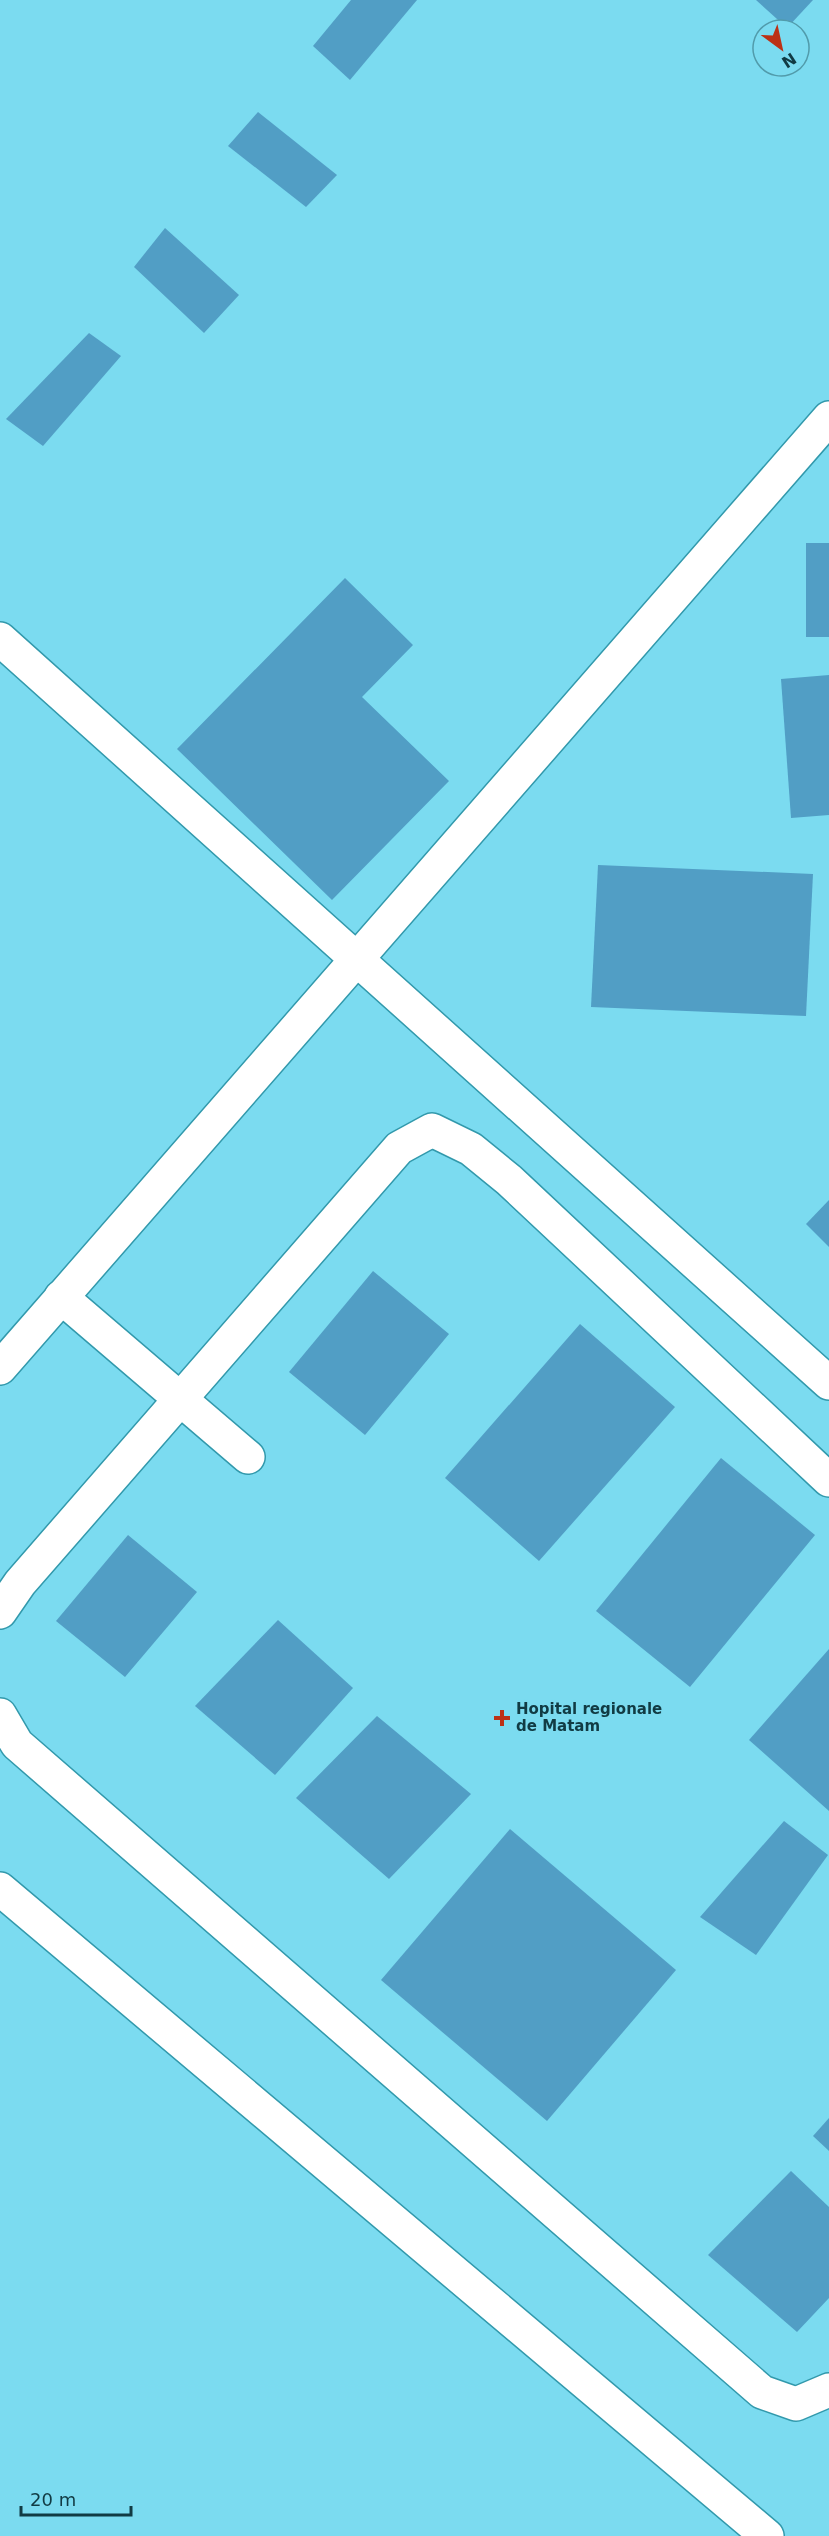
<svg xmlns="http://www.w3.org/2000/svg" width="829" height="2536" font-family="'DejaVu Sans',sans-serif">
	<rect width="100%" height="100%" fill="#7bdbf0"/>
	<g fill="#519ec5">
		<path d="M 351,0 L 417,0 L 350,80 L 313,46 Z"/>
		<path d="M 756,0 L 813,0 L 787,28 Z"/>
		<path d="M 258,112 L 337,175 L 306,207 L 228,146 Z"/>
		<path d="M 165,228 L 239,295 L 204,333 L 134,267 Z"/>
		<path d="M 89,333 L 121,356 L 43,446 L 6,419 Z"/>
		<rect x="806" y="543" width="23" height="94"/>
		<path d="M 345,578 L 413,645 L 362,697 L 449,781 L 332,900 L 177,749 Z"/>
		<path d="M 829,675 L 829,815 L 791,818 L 781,679 Z"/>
		<path d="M 598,865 L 813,874 L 806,1016 L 591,1007 Z"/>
		<path d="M 829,1200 L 829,1247 L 806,1224 Z"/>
		<path d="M 373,1271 L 449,1334 L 365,1435 L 289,1372 Z"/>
		<path d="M 580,1324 L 675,1407 L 539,1561 L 445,1478 Z"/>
		<path d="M 721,1458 L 815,1535 L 690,1687 L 596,1611 Z"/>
		<path d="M 128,1535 L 197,1592 L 125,1677 L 56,1621 Z"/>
		<path d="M 278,1620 L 353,1688 L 275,1775 L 195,1706 Z"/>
		<path d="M 829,1649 L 829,1811 L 749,1740 Z"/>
		<path d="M 377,1716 L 471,1794 L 389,1879 L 296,1798 Z"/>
		<path d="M 784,1821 L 828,1855 L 756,1955 L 700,1917 Z"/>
		<path d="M 510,1829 L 676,1970 L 547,2121 L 381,1980 Z"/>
		<path d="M 829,2118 L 829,2151 L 813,2136 Z"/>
		<path d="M 791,2171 L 829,2207 L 829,2298 L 797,2332 L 708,2255 Z"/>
	</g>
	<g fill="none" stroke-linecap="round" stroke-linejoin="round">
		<defs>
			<g id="minor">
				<path d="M 0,639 L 829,1383"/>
				<path d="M 61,1297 L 248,1457"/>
				<path d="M 0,1368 L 829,418"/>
				<path d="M 0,1612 L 20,1583 L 399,1148 L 432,1130 L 471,1149 L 509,1180 L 829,1480"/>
				<path d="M 0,1715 L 17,1744 L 762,2392 L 796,2404 L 829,2390"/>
				<path d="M 0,1889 L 767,2536"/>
			</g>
		</defs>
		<use href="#minor" stroke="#3299ac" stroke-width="36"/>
		<use href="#minor" stroke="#fff" stroke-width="33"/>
	</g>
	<path fill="#bc3115" stroke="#7bdbf0" stroke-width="2" d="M499 1709h6v6h6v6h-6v6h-6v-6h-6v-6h6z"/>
	<g text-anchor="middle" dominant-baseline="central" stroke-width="4.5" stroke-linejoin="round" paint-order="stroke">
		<g font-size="15" font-weight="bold" fill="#113b44" stroke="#7bdbf0" text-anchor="start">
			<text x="516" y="1709">Hopital regionale<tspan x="516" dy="17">de Matam</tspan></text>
		</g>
	</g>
	<g transform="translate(781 48) rotate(147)"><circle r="28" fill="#7bdbf0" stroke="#519bab" stroke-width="1.5"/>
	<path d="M0-4.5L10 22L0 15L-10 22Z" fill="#bc3115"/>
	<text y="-9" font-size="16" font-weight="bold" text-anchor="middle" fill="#113b44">N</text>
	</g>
	<path d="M21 2506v9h110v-9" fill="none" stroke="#113b44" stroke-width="3"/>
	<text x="30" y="2506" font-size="18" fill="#113b44" stroke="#7bdbf0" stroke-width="4.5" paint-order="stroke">20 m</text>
</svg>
